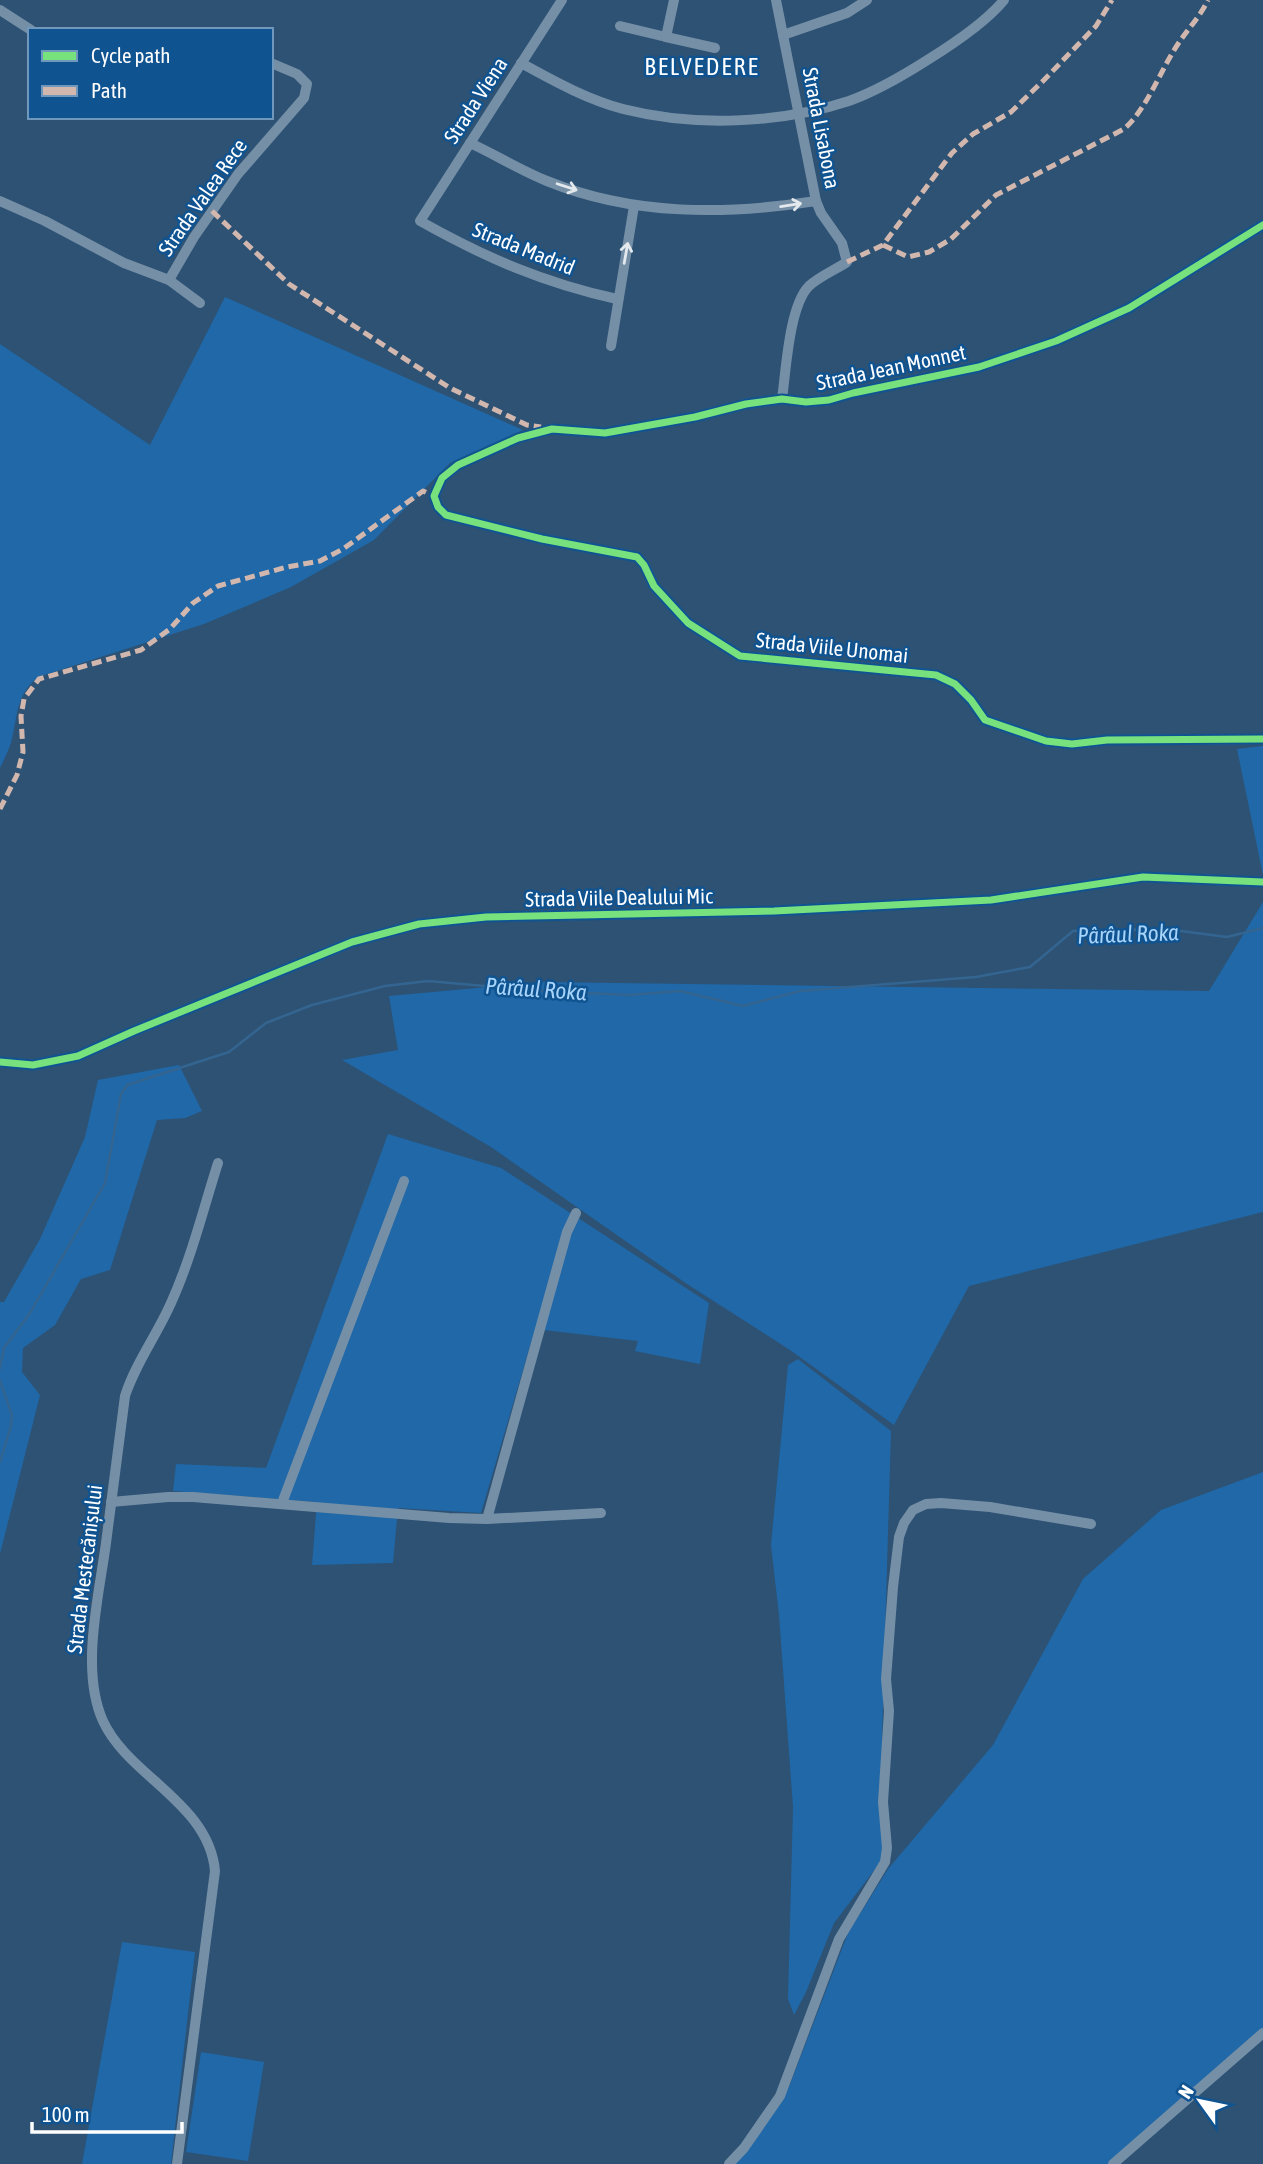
<svg xmlns="http://www.w3.org/2000/svg" width="1263" height="2164" font-family="'Asap Condensed',sans-serif">
	<rect width="100%" height="100%" fill="#2d5274"/>
	<g fill="#2068a7">
		<path d="M 225,297 L 523,430 L 450,463 L 374,540 L 291,587 L 204,624 L 38,677 C 15,696 18,716 11,743 C 8,751 4,760 0,768 L 0,344 L 150,445 Z"/>
		<path d="M 1263,746 L 1263,875 L 1237,749 Z"/>
		<path d="M 1263,902 L 1263,1212 L 969,1286 L 894,1425 L 790,1350 L 687,1284 L 491,1147 L 342,1060 L 398,1050 L 389,996 L 542,982 L 1209,991 Z"/>
		<path d="M 179,1065 L 202,1111 L 185,1118 L 157,1120 L 110,1270 L 81,1279 L 55,1325 L 23,1348 L 22,1372 L 40,1395 L 0,1554 L 0,1302 L 4,1302 L 40,1239 L 85,1137 L 98,1080 Z"/>
		<path d="M 388,1134 L 501,1168 L 709,1303 L 700,1364 L 635,1351 L 638,1341 L 535,1329 L 481,1513 L 398,1508 L 393,1563 L 312,1565 L 317,1502 L 173,1491 L 176,1464 L 266,1468 Z"/>
		<path d="M 798,1359 L 891,1431 L 882,1739 L 882,1860 L 834,1923 L 806,1992 L 794,2015 L 788,1999 L 793,1807 L 779,1615 L 771,1545 L 788,1365 Z"/>
		<path d="M 1263,1472 L 1263,2033 L 1113,2164 L 734,2164 L 789,2087 L 848,1933 L 888,1869 L 993,1745 L 1083,1579 L 1161,1510 Z"/>
		<path d="M 122,1942 L 195,1952 L 171,2164 L 82,2164 Z"/>
		<path d="M 201,2052 L 264,2062 L 248,2161 L 186,2152 Z"/>
	</g>
	<g fill="none" stroke-linecap="round" stroke-linejoin="round">
		<g stroke="#346591" stroke-width="2.5">
			<path d="M 0,1368 L 4,1348 L 30,1313 L 105,1183 L 121,1094 L 127,1085 L 229,1052 L 266,1023 L 312,1005 L 385,986 L 428,981 L 540,991 L 629,995 L 680,991 L 743,1006 L 800,991 L 976,977 L 1030,967 L 1073,931 L 1166,929 L 1227,937 L 1263,928"/>
			<path d="M 0,1381 L 12,1415 L 11,1426 L 0,1462"/>
		</g>
		<g stroke="#758fa7" stroke-width="10">
			<path d="M 562,0 L 420,221 C 486,258 544,283 617,299"/>
			<path d="M 776,0 L 816,201 L 821,213 L 842,243 L 847,262 C 835,270 820,276 809,286 C 789,306 786,371 782,399"/>
			<path d="M 0,10 L 31,30"/>
			<path d="M 620,26 L 666,37 L 674,0"/>
			<path d="M 783,35 L 847,13 L 867,0"/>
			<path d="M 666,37 L 715,48"/>
			<path d="M 521,63 C 554,81 586,99 623,109 C 694,127 779,124 849,101 C 877,91 904,75 929,59 C 953,44 986,22 1004,0"/>
			<path d="M 470,143 C 496,155 520,170 547,181 C 633,216 726,215 816,201"/>
			<path d="M 0,201 L 45,221 L 124,263 L 169,280 L 200,303"/>
			<path d="M 1263,225 L 1129,308 L 1056,341 L 979,367 L 853,393 L 829,400 L 806,402 L 782,399 L 746,404 L 695,417 L 605,433 L 552,429 L 518,438 L 458,465 L 442,478 L 434,496 L 438,507 L 446,515 L 542,539 L 637,557 L 644,565 L 654,586 L 688,623 L 740,656 L 936,675 L 955,684 L 971,700 L 985,720 L 1046,741 L 1072,744 L 1107,740 L 1263,739"/>
			<path d="M 169,280 L 194,237 L 238,174 L 304,98 L 307,84 L 297,74 L 271,63"/>
			<path d="M 611,346 L 634,206"/>
			<path d="M 0,1062 L 33,1065 L 78,1056 L 134,1031 L 352,942 L 419,924 L 486,917 L 774,911 L 991,900 L 1143,877 L 1263,882"/>
			<path d="M 111,1502 L 168,1497 L 193,1497 L 449,1518 L 487,1519 L 601,1513"/>
			<path d="M 282,1503 L 404,1181"/>
			<path d="M 487,1519 L 567,1232 L 576,1213"/>
			<path d="M 177,2164 L 215,1871 C 209,1803 128,1776 103,1721 C 80,1670 99,1596 106,1543 C 112,1494 119,1445 125,1396 C 136,1362 157,1335 171,1303 C 191,1259 203,1210 218,1163"/>
			<path d="M 729,2164 L 744,2148 L 780,2096 L 839,1939 L 885,1862 L 887,1848 L 883,1802 L 889,1711 L 886,1679 L 893,1587 L 899,1537 L 904,1523 L 913,1510 L 926,1504 L 941,1503 L 990,1507 L 1091,1524"/>
			<path d="M 1113,2164 L 1263,2033"/>
		</g>
		<g stroke="#d1b7ad" stroke-width="5" stroke-dasharray="10 5" stroke-linecap="butt">
			<path d="M 212,211 L 289,284 L 450,388 L 527,425 L 541,427"/>
			<path d="M 883,245 L 908,257 L 929,252 L 951,239 L 996,195 L 1124,129 C 1148,108 1161,68 1180,41 C 1189,28 1201,15 1208,0"/>
			<path d="M 847,262 L 883,245 L 952,153 L 973,134 L 1011,112 L 1044,80 L 1096,26 L 1112,0"/>
			<path d="M 0,809 L 17,775 L 23,752 L 21,716 L 24,699 L 39,679 L 141,650 L 170,629 L 193,603 L 218,586 L 287,567 L 320,561 L 343,549 L 423,491 L 434,496"/>
		</g>
		<defs>
			<g id="cycleway">
				<path d="M 1263,225 L 1129,308 L 1056,341 L 979,367 L 853,393 L 829,400 L 806,402 L 782,399 L 746,404 L 695,417 L 605,433 L 552,429 L 518,438 L 458,465 L 442,478 L 434,496 L 438,507 L 446,515 L 542,539 L 637,557 L 644,565 L 654,586 L 688,623 L 740,656 L 936,675 L 955,684 L 971,700 L 985,720 L 1046,741 L 1072,744 L 1107,740 L 1263,739"/>
				<path d="M 0,1062 L 33,1065 L 78,1056 L 134,1031 L 352,942 L 419,924 L 486,917 L 774,911 L 991,900 L 1143,877 L 1263,882"/>
			</g>
		</defs>
		<use href="#cycleway" stroke="#105391" stroke-width="11"/>
		<use href="#cycleway" stroke="#77e17e" stroke-width="7"/>
	</g>
	<defs><path id="oneway-shaft" d="M-6 0H5M1.5-3L5.5 0L1.5 3" fill="none" stroke-width="1.6" stroke-linecap="round" stroke-linejoin="round" transform="scale(1.75)"/></defs>
	<g stroke="#e3e9ed">
		<use href="#oneway-shaft" transform="translate(567 187) rotate(18)"/>
		<use href="#oneway-shaft" transform="translate(791 205) rotate(-9)"/>
		<use href="#oneway-shaft" transform="translate(626 253) rotate(-80)"/>
	</g>
	<g text-anchor="middle" dominant-baseline="central" stroke-width="5" stroke-linejoin="round" paint-order="stroke">
		<g font-size="21" fill="#fff" stroke="#105391">
			<text transform="translate(475 100) rotate(-57)">Strada Viena</text>
			<text transform="translate(822 128) rotate(79)">Strada Lisabona</text>
			<text transform="translate(202 197) rotate(-55)">Strada Valea Rece</text>
			<text transform="translate(524 248) rotate(22)">Strada Madrid</text>
			<text transform="translate(891 367) rotate(-12)">Strada Jean Monnet</text>
			<text transform="translate(832 647) rotate(6)">Strada Viile Unomai</text>
			<text transform="translate(619 897) rotate(-1)">Strada Viile Dealului Mic</text>
			<text transform="translate(84 1569) rotate(-83)">Strada Mestecănișului</text>
		</g>
		<g font-size="23" font-style="italic" fill="#a7d4fa" stroke="#105391">
			<text transform="translate(1128 934) rotate(-2)">Pârâul Roka</text>
			<text transform="translate(536 989) rotate(4)">Pârâul Roka</text>
		</g>
		<g font-size="24" letter-spacing="2" fill="#fff" stroke="#105391">
			<text x="702" y="66">BELVEDERE</text>
		</g>
	</g>
	<rect x="28" y="28" width="245" height="91" fill="#105391" stroke="#7098bd" stroke-width="2"/>
	<rect x="42" y="51" width="35" height="10" fill="#77e17e" stroke="#7098bd" stroke-width="2"/>
	<text x="91" y="63" font-size="21" fill="#ffffff">Cycle path</text>
	<rect x="42" y="86" width="35" height="10" fill="#d1b7ad" stroke="#7098bd" stroke-width="2"/>
	<text x="91" y="98" font-size="21" fill="#ffffff">Path</text>
	<g transform="translate(1200 2101) rotate(303)" stroke="#105391" stroke-width="5" paint-order="stroke">
	<path d="M0-5L12 26L0 18L-12 26Z" fill="#ffffff"/>
	<text y="-10" font-size="19" font-weight="bold" text-anchor="middle" fill="#ffffff">N</text>
	</g>
	<path d="M32 2122v10h150v-10" fill="none" stroke="#ffffff" stroke-width="3.5"/>
	<text x="42" y="2122" font-size="21" fill="#ffffff" stroke="#105391" stroke-width="5" paint-order="stroke">100 m</text>
</svg>
